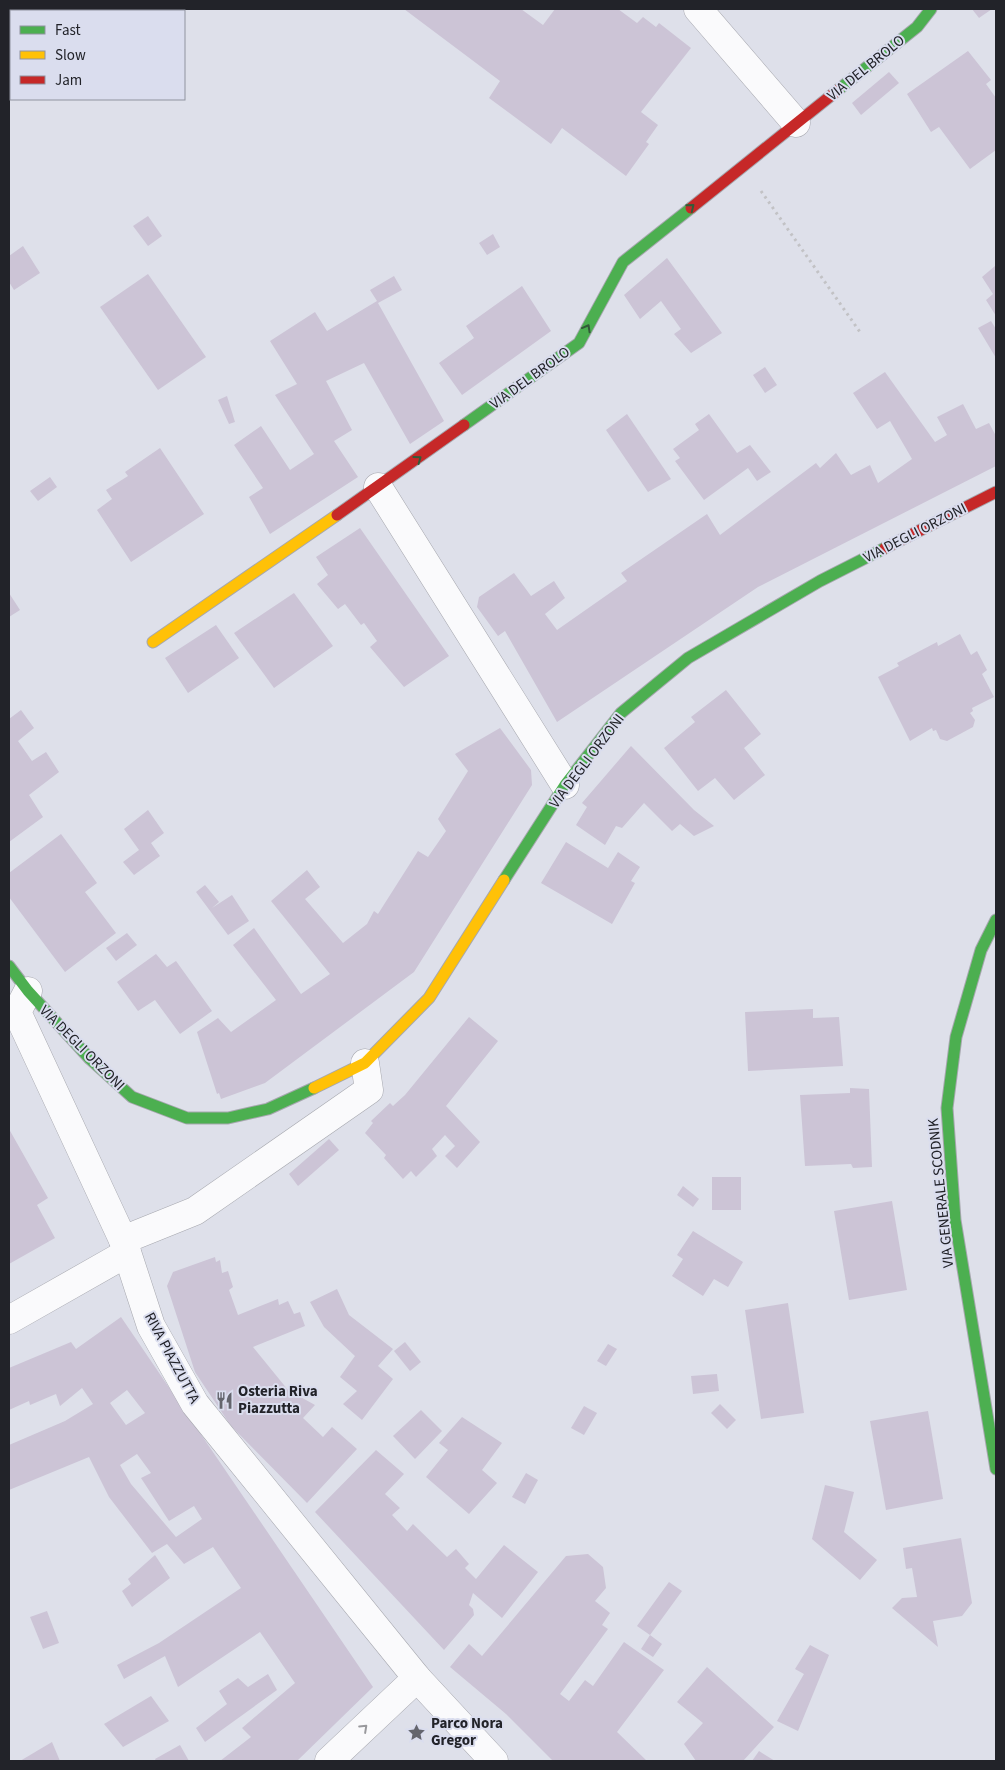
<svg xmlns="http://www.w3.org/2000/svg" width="1005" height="1770" font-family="'Source Sans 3',sans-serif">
	<rect width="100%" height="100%" fill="#dee0ea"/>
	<g fill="#ccc4d6" fill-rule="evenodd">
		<path d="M 404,9 L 521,9 L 543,25 L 555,9 L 618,9 L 637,23 L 643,17 L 656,27 L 659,23 L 691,48 L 641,112 L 658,125 L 646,142 L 649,144 L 626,176 L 562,128 L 551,144 L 489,98 L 500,81 Z"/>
		<path d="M 972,9 L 992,9 L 979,18 Z"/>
		<path d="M 968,51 L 991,80 L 986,84 L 996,98 L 996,150 L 970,169 L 939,127 L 931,132 L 907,94 Z"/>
		<path d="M 889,72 L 899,83 L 861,115 L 852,103 Z"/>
		<path d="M 148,216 L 162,236 L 148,246 L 133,226 Z"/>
		<path d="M 493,234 L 500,247 L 487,255 L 479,243 Z"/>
		<path d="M 23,246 L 40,273 L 14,290 L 9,282 L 9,256 Z"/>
		<path d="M 667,258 L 722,333 L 691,353 L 674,334 L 681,329 L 661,301 L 640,319 L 624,295 Z"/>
		<path d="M 995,266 L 996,268 L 996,316 L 986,300 L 993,294 L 982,277 Z"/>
		<path d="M 148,274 L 206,357 L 158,390 L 100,307 Z"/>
		<path d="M 394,276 L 402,290 L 378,303 L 444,421 L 410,444 L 364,363 L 326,381 L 352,430 L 334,441 L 358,477 L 270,534 L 249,497 L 263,488 L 234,445 L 261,426 L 290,470 L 314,454 L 275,395 L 297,384 L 270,341 L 315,312 L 327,331 L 377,301 L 370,290 Z"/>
		<path d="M 522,286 L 551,331 L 462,395 L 439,363 L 474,338 L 466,326 Z"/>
		<path d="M 991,321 L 996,329 L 996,358 L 978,328 Z"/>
		<path d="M 765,367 L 777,385 L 765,393 L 753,375 Z"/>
		<path d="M 885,372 L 935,442 L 947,435 L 937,417 L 963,404 L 976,429 L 989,423 L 996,436 L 996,466 L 758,587 L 557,722 L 505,631 L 498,636 L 477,607 L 479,597 L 514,573 L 531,596 L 554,581 L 565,598 L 545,614 L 557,630 L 627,581 L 621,573 L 707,514 L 720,535 L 816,463 L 820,468 L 836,453 L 851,475 L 870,465 L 878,483 L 912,459 L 890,421 L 877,429 L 853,393 Z"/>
		<path d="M 227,396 L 235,422 L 229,424 L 218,400 Z"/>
		<path d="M 627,414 L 671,479 L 648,492 L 606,430 Z"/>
		<path d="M 709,414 L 737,453 L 750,445 L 771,472 L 757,481 L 748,468 L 704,500 L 675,461 L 680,458 L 673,449 L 699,430 L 695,424 Z"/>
		<path d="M 160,448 L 204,514 L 131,562 L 97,510 L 112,499 L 106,490 L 128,476 L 125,472 Z"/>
		<path d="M 50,477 L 57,487 L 38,501 L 30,491 Z"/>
		<path d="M 360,528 L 449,656 L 404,687 L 370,647 L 377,641 L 364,623 L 361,625 L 345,604 L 338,609 L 317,584 L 328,575 L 316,557 Z"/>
		<path d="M 9,593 L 20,610 L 9,617 Z"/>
		<path d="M 294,593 L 333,646 L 274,688 L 234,633 Z"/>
		<path d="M 216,625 L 239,658 L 188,693 L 165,658 Z"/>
		<path d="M 960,634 L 971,655 L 977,651 L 987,670 L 982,674 L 994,697 L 972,708 L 973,711 L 970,713 L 975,720 L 973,727 L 947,741 L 940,739 L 936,730 L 933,731 L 932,728 L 910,741 L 878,677 L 899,666 L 897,663 L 937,642 L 938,646 Z"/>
		<path d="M 726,690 L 761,734 L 744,748 L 765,775 L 734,800 L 715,778 L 698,791 L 664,748 L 695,722 L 691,717 Z"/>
		<path d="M 21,710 L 34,728 L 18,741 L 32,761 L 46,752 L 59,772 L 29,795 L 43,817 L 9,842 L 9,719 Z"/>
		<path d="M 500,728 L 531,770 L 532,785 L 414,972 L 265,1083 L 221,1099 L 219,1093 L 217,1094 L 197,1032 L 218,1018 L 231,1032 L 276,1000 L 233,945 L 254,928 L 301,994 L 330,974 L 271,901 L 307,870 L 320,887 L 305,899 L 343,943 L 367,924 L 374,911 L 378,914 L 418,851 L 428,857 L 446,831 L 438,819 L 468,771 L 455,754 Z"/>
		<path d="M 631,746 L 694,810 L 714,826 L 694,836 L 680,824 L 672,831 L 644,803 L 622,828 L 616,826 L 605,845 L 576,825 L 587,807 L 582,803 Z"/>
		<path d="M 148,810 L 164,833 L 151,843 L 160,856 L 134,875 L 123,862 L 139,850 L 124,829 Z"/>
		<path d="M 61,834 L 97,883 L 85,892 L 116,933 L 65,972 L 9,897 L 9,873 Z"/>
		<path d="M 566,842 L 608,868 L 618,852 L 640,867 L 631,881 L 635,883 L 612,924 L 541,883 Z"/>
		<path d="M 205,885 L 219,902 L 212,908 L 232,895 L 249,921 L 228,935 L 196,892 Z"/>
		<path d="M 127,933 L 137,945 L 116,961 L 106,948 Z"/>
		<path d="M 156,954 L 167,967 L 176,961 L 212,1011 L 180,1034 L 155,1000 L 138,1011 L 117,982 Z"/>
		<path d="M 813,1009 L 813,1018 L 839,1017 L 843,1066 L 748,1071 L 745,1012 Z"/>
		<path d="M 469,1017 L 498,1041 L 446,1106 L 480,1142 L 457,1168 L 445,1156 L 455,1146 L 445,1135 L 432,1149 L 437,1156 L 416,1177 L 411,1171 L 403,1179 L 384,1158 L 386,1155 L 365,1133 L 373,1123 L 371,1121 L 390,1103 L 393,1106 L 405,1095 Z"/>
		<path d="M 850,1088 L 869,1089 L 872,1167 L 853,1168 L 851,1164 L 805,1166 L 800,1095 L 850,1093 Z"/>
		<path d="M 9,1129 L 48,1198 L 37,1205 L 55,1238 L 9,1264 Z"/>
		<path d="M 329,1139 L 339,1150 L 298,1186 L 289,1174 Z"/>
		<rect x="712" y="1177" width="29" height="33"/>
		<path d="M 683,1186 L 699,1199 L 693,1207 L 677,1195 Z"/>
		<path d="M 892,1201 L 907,1290 L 849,1300 L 834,1211 Z"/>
		<path d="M 693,1231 L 743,1262 L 728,1287 L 714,1279 L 703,1296 L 672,1276 L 683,1259 L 677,1255 Z"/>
		<path d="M 215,1257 L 216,1262 L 220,1260 L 222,1273 L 228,1271 L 233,1287 L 229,1290 L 238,1315 L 278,1299 L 279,1305 L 288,1301 L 294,1314 L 300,1312 L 305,1326 L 253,1347 L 288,1390 L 315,1405 L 303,1418 L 323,1437 L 332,1427 L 357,1449 L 307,1503 L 231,1426 L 195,1372 L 167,1286 L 173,1272 Z"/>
		<path d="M 337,1289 L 349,1315 L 393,1349 L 378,1366 L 393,1379 L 362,1420 L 343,1404 L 357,1391 L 340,1377 L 355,1356 L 324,1327 L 310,1302 Z"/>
		<path d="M 788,1303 L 804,1413 L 761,1419 L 745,1310 Z"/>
		<path d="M 121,1317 L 373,1687 L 297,1761 L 220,1761 L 251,1737 L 242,1728 L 295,1683 L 260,1632 L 178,1687 L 165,1656 L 124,1679 L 117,1665 L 159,1643 L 241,1588 L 213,1547 L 184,1564 L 167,1544 L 152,1553 L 109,1497 L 89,1457 L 9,1490 L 9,1445 L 65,1421 L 93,1404 L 82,1388 L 60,1406 L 56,1394 L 30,1405 L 29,1401 L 9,1410 L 9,1368 L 71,1342 L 76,1349 ZM 127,1390 L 145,1413 L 126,1425 L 110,1403 ZM 137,1454 L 151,1473 L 141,1478 L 169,1521 L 194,1506 L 202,1519 L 176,1537 L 131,1484 L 120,1465 Z"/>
		<path d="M 405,1342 L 421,1362 L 410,1371 L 394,1351 Z"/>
		<path d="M 608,1344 L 617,1349 L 606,1366 L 597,1361 Z"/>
		<path d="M 717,1374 L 719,1391 L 693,1394 L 691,1376 Z"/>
		<path d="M 720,1404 L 736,1420 L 727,1429 L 711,1413 Z"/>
		<path d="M 584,1406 L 597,1413 L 584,1435 L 571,1428 Z"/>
		<path d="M 421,1410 L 442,1431 L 415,1459 L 393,1436 Z"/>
		<path d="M 928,1411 L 943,1499 L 886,1510 L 870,1421 Z"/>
		<path d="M 462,1417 L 502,1443 L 482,1470 L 497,1483 L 469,1514 L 426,1477 L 448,1450 L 439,1443 Z"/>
		<path d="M 376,1450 L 404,1474 L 385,1494 L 400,1508 L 392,1515 L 407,1531 L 413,1524 L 447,1557 L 456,1549 L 469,1564 L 465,1568 L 476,1579 L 504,1545 L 538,1572 L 502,1618 L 473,1593 L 469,1605 L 473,1609 L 474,1615 L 444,1650 L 315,1512 Z"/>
		<path d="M 526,1473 L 538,1480 L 525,1504 L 512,1497 Z"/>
		<path d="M 825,1485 L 854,1492 L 844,1532 L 877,1560 L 860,1580 L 812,1539 Z"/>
		<path d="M 961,1538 L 972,1603 L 962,1616 L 933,1621 L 938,1647 L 892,1608 L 902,1598 L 917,1597 L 912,1568 L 906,1569 L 903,1548 Z"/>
		<path d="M 588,1554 L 603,1567 L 606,1588 L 595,1601 L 610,1613 L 602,1625 L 608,1629 L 560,1694 L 569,1701 L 585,1680 L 593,1686 L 624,1642 L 664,1670 L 617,1732 L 647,1761 L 553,1761 L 506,1714 L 450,1667 L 469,1644 L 482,1656 L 566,1556 Z"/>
		<path d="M 155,1555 L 170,1578 L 132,1607 L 122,1591 L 131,1584 L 128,1579 Z"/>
		<path d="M 669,1582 L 682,1591 L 650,1635 L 662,1644 L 653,1657 L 641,1649 L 650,1635 L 637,1626 Z"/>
		<path d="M 47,1611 L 59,1643 L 43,1649 L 30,1617 Z"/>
		<path d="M 810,1645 L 829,1655 L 798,1731 L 777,1721 L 804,1674 L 795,1669 Z"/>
		<path d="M 707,1667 L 774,1727 L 743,1761 L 696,1761 L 684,1744 L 703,1723 L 677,1702 Z"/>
		<path d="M 268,1674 L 277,1690 L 205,1742 L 196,1728 L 227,1704 L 219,1691 L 238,1678 L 248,1687 Z"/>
		<path d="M 151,1696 L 169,1721 L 123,1747 L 104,1724 Z"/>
		<path d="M 52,1742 L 60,1761 L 20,1761 Z"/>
		<path d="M 180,1745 L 189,1761 L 156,1761 L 155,1759 Z"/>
		<path d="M 759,1751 L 775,1761 L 752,1761 Z"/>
	</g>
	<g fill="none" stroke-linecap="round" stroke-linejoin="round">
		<defs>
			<g id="street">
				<path d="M 698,9 L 796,123"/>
				<path d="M 378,487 L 565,785"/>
				<path d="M 28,991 L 17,1012 L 123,1240 L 151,1326 L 195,1404 L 417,1678 L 494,1761"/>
				<path d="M 123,1240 L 195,1211 L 369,1090 L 365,1063"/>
				<path d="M 9,1320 L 127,1253"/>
				<path d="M 329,1761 L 417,1678"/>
			</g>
			<g id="fast">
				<path d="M 838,90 L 917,27 L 931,9"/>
				<path d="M 464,425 L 579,343 L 623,262 L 691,208"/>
				<path d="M 504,880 L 565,785 L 621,713 L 688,658 L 820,581 L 885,548"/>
				<path d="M 996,920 L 981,950 L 956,1037 L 947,1108 L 955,1220 L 996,1469"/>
				<path d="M 9,966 L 28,991 L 90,1059 L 132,1097 L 187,1118 L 228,1118 L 268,1109 L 314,1088"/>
			</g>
			<g id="slow">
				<path d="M 153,642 L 337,515"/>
				<path d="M 314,1088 L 365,1063 L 429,998 L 504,880"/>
			</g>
			<g id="jam">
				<path d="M 691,208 L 838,90"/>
				<path d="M 337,515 L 464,425"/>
				<path d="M 885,548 L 996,492"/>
			</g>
		</defs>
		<use href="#street" stroke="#a6a7ae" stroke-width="29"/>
		<use href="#fast" stroke="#a6a7ae" stroke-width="13"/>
		<use href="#slow" stroke="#a6a7ae" stroke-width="13"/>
		<use href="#jam" stroke="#a6a7ae" stroke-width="13"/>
		<path stroke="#c2c2c5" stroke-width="3" stroke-dasharray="2.5 4" stroke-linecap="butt" d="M 761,191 L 860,332"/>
		<use href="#street" stroke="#fafafc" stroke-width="28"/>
		<use href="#fast" stroke="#4caf50" stroke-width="11"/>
		<use href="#slow" stroke="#ffc107" stroke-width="11"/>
		<use href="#jam" stroke="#c62828" stroke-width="11"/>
	</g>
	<defs><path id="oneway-chevron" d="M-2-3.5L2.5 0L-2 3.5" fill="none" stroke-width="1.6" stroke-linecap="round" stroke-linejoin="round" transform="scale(1.25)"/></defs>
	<g stroke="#335b39">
		<use href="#oneway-chevron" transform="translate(691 207) rotate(-39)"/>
		<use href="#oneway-chevron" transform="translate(587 328) rotate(-61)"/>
		<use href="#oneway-chevron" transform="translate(418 459) rotate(-36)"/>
	</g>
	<use stroke="#99999d" href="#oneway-chevron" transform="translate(364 1728) rotate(-43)"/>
	<defs>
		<symbol id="restaurant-bare" viewBox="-9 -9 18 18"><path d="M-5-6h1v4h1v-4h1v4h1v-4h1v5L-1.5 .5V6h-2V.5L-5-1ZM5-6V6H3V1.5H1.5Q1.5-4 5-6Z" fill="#64656d" stroke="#daddee" stroke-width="2.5" paint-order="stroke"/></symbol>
		<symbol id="sight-bare" viewBox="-9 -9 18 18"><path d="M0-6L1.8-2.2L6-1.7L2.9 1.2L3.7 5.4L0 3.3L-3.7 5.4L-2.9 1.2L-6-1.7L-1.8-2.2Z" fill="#64656d" stroke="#daddee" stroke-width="2.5" paint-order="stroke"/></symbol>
	</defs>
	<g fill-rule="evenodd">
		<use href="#restaurant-bare" x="212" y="1388" width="25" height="25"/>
		<use href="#sight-bare" x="404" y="1720" width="25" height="25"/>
	</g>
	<g text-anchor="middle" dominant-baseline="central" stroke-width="4" stroke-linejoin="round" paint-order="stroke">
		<g font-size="15" fill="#222329" stroke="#daddee">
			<text transform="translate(866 68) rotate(-39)">VIA DEL BROLO</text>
			<text transform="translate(530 378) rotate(-36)">VIA DEL BROLO</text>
			<text transform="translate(915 533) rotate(-27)">VIA DEGLI ORZONI</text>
			<text transform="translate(587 761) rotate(-53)">VIA DEGLI ORZONI</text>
			<text transform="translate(82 1048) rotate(45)">VIA DEGLI ORZONI</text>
			<text transform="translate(941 1193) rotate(-96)">VIA GENERALE SCODNIK</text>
			<text transform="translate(172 1358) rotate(62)">RIVA PIAZZUTTA</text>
		</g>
		<g font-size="15" font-weight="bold" fill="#222329" stroke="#daddee" text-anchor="start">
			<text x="238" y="1391">Osteria Riva<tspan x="238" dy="17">Piazzutta</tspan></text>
			<text x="431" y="1723">Parco Nora<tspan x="431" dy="17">Gregor</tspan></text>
		</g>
	</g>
	<rect width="1005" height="1770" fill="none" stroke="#222329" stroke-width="20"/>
	<rect x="10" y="10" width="175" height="90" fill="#daddee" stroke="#90939f"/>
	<rect x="20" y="26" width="25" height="8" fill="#4caf50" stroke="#90939f"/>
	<text x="55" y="35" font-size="15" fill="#222329">Fast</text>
	<rect x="20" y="51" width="25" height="8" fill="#ffc107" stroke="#90939f"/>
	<text x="55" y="60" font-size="15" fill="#222329">Slow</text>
	<rect x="20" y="76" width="25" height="8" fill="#c62828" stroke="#90939f"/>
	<text x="55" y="85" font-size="15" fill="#222329">Jam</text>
</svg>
